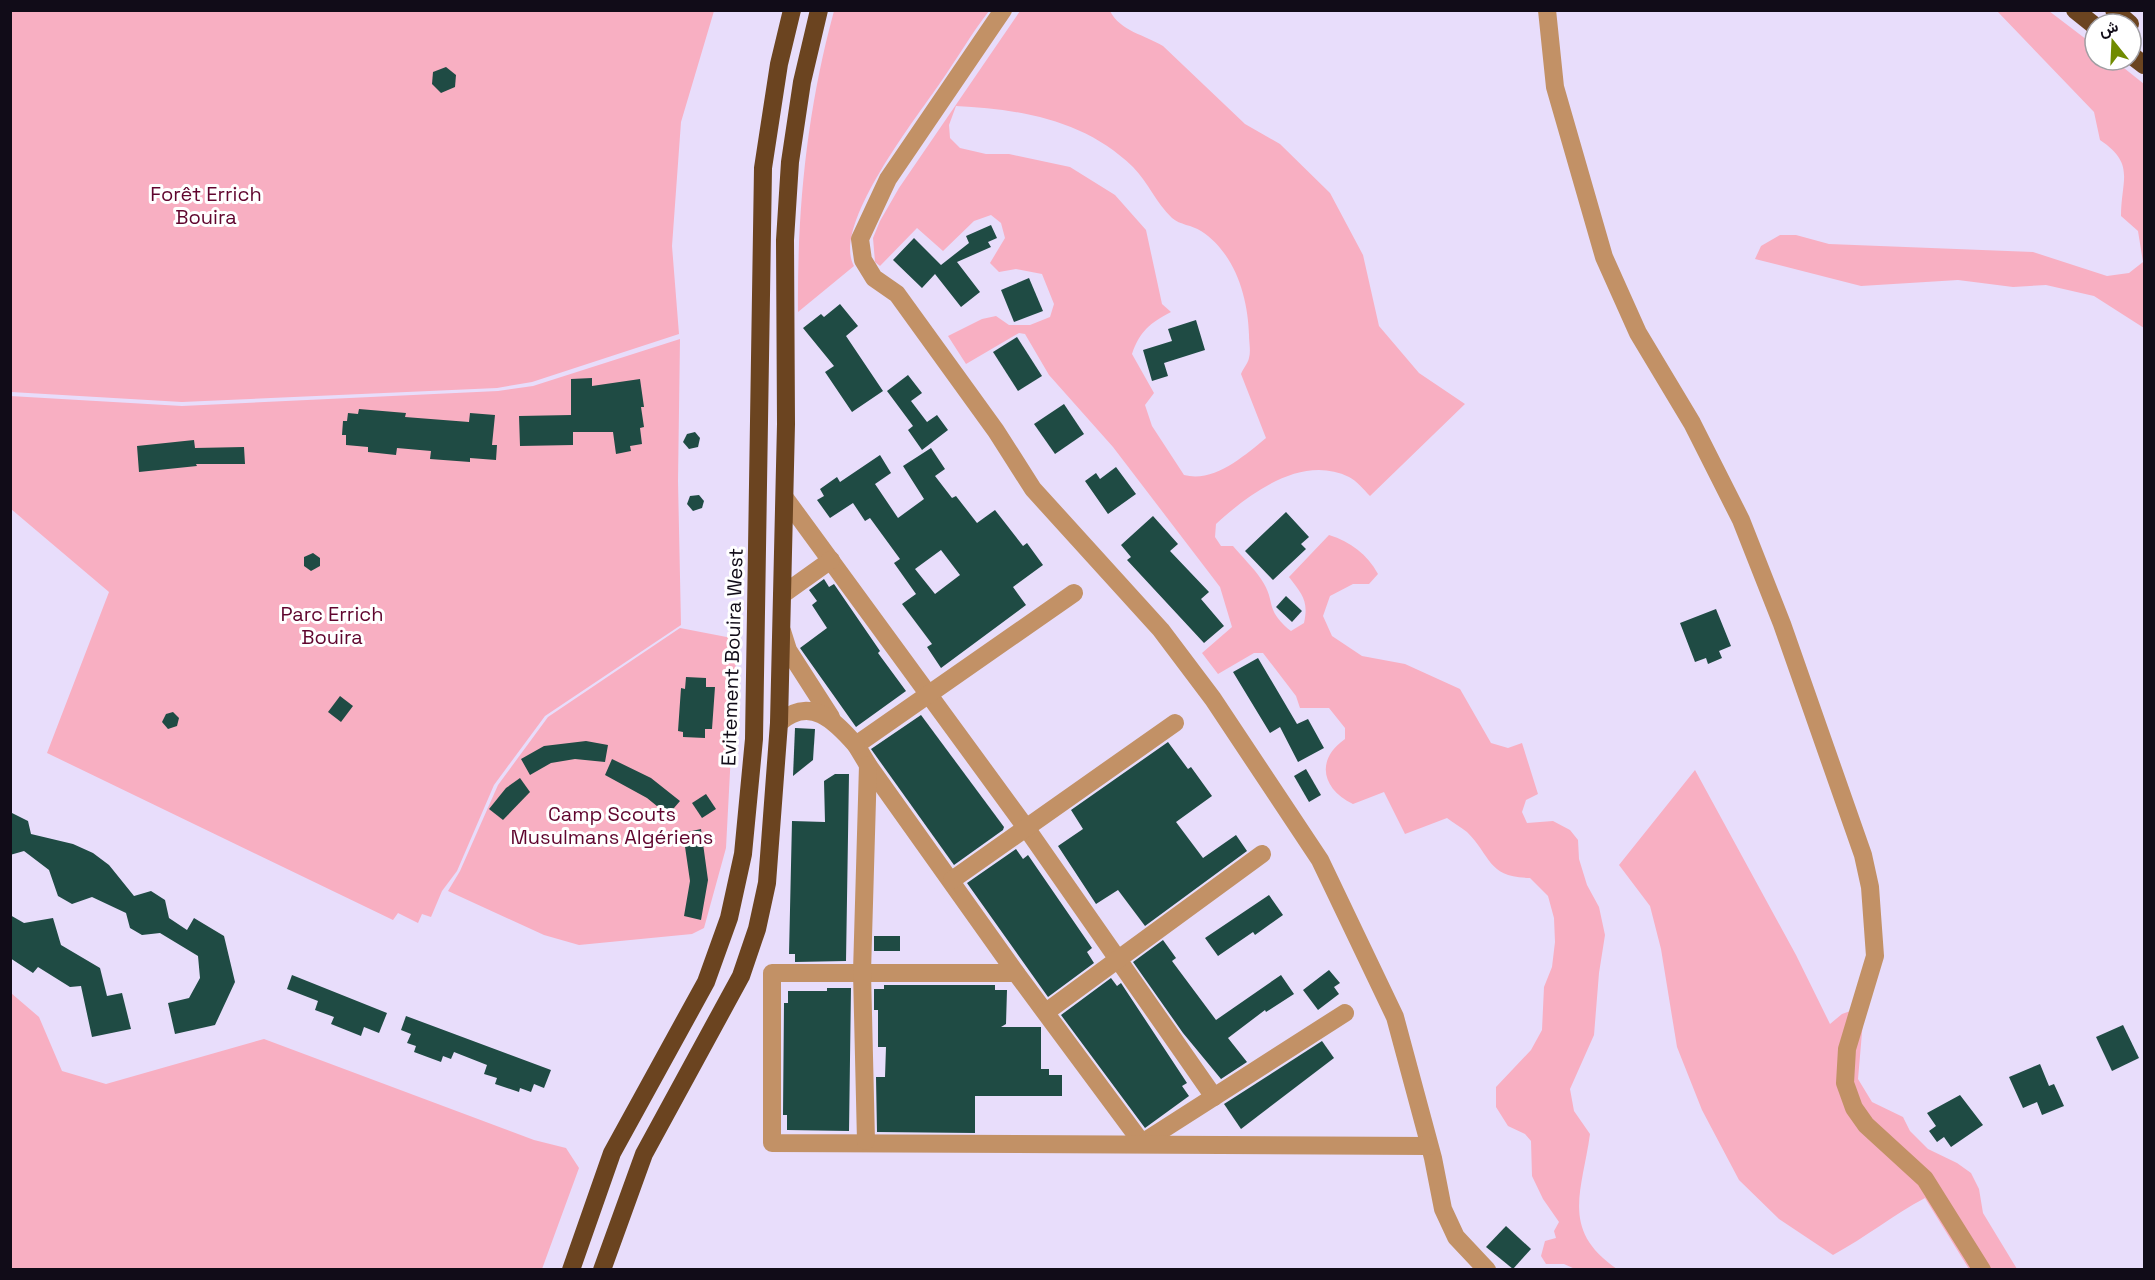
<svg xmlns="http://www.w3.org/2000/svg" width="2155" height="1280" font-family="'Space Grotesk',Vazirmatn,sans-serif">
	<rect width="100%" height="100%" fill="#e8ddfb"/>
	<g fill="#f8afc2" fill-rule="evenodd">
		<path d="M 10,11 L 714,11 L 681,122 L 672,246 L 679,334 L 532,382 L 497,388 L 182,402 L 11,392 Z"/>
		<path d="M 834,11 L 989,11 C 971,34 957,59 940,83 C 917,117 831,226 854,266 L 798,312 C 797,209 807,110 834,11 Z"/>
		<path d="M 1020,11 L 1110,11 C 1120,31 1145,35 1163,46 L 1245,124 L 1280,144 L 1330,193 L 1363,255 L 1379,326 L 1419,373 L 1465,404 L 1370,496 C 1364,490 1357,481 1349,477 C 1302,454 1250,493 1216,524 L 1215,537 L 1221,546 L 1233,546 C 1242,557 1253,567 1261,579 C 1277,602 1263,608 1291,631 L 1304,623 C 1309,601 1302,594 1289,577 L 1329,535 C 1351,542 1367,554 1378,574 L 1369,584 L 1353,584 L 1330,596 L 1323,616 L 1332,636 L 1362,656 L 1405,664 L 1460,689 L 1491,743 L 1508,748 L 1522,743 L 1538,794 L 1526,800 L 1522,812 L 1527,823 L 1553,821 L 1570,830 L 1578,840 L 1579,859 L 1587,885 L 1599,907 L 1605,935 L 1599,973 L 1594,1035 L 1570,1089 L 1574,1111 L 1590,1134 C 1582,1192 1560,1230 1617,1269 L 1575,1269 L 1564,1264 L 1546,1264 L 1541,1256 L 1545,1241 L 1556,1238 L 1554,1231 L 1559,1222 L 1543,1199 L 1532,1176 L 1531,1141 L 1525,1134 L 1508,1126 L 1496,1107 L 1496,1087 L 1531,1050 L 1542,1030 L 1544,987 L 1552,967 L 1555,942 L 1554,918 L 1548,896 L 1530,878 C 1487,877 1492,857 1467,832 C 1461,827 1453,823 1447,818 L 1405,834 L 1384,792 L 1353,804 C 1322,789 1315,760 1345,739 L 1345,728 L 1329,708 L 1300,708 L 1296,696 L 1263,653 L 1254,653 L 1218,674 L 1202,653 L 1232,627 L 1220,587 L 1113,447 L 1049,375 L 1025,334 L 1019,333 L 966,364 L 948,336 L 982,319 L 996,316 L 1009,325 L 1030,325 L 1050,317 L 1054,304 L 1042,274 L 1016,269 L 999,272 L 990,263 L 1005,238 L 1001,223 L 991,215 L 974,221 L 943,251 L 917,228 L 880,266 L 875,262 L 873,238 L 880,221 L 899,188 ZM 956,106 C 1020,109 1085,120 1133,167 C 1148,182 1156,203 1172,218 C 1180,225 1192,225 1201,231 C 1235,253 1248,297 1249,335 C 1249,342 1251,351 1249,358 C 1248,363 1243,369 1241,374 L 1266,438 C 1244,456 1214,483 1184,475 L 1152,426 L 1145,405 L 1154,393 L 1132,354 C 1140,331 1150,323 1171,312 L 1162,304 L 1146,230 L 1115,195 L 1070,167 L 1009,154 L 986,154 L 960,148 L 950,138 L 949,125 Z"/>
		<path d="M 1997,11 L 2049,11 L 2095,46 L 2095,60 L 2114,60 L 2144,84 L 2144,328 L 2094,296 L 2046,285 L 2013,287 L 1958,280 L 1861,286 L 1755,259 L 1761,246 L 1780,235 L 1796,235 L 1829,244 L 2033,252 L 2107,276 L 2129,273 L 2143,262 L 2138,231 L 2121,216 C 2121,180 2136,164 2100,140 L 2094,112 Z"/>
		<path d="M 680,339 L 678,481 L 681,625 L 545,716 L 494,785 L 457,871 L 442,891 L 431,917 L 422,914 L 418,923 L 398,913 L 393,920 L 47,753 L 109,592 L 11,509 L 10,396 L 182,406 L 498,391 L 533,386 Z"/>
		<path d="M 680,628 L 737,639 L 726,848 L 704,928 L 692,934 L 579,945 L 544,935 L 448,891 L 460,871 L 498,785 L 548,717 Z"/>
		<path d="M 1695,770 L 1796,955 L 1830,1024 L 1842,1014 L 1853,1010 L 1863,1021 L 1858,1079 L 1872,1102 L 1903,1117 L 1910,1131 L 1928,1149 L 1957,1163 L 1971,1173 L 1979,1189 L 1983,1213 L 2017,1269 L 1969,1269 L 1925,1198 C 1893,1215 1866,1237 1833,1255 L 1779,1219 L 1739,1180 L 1702,1110 L 1677,1047 L 1661,949 L 1650,906 L 1619,865 Z"/>
		<path d="M 11,993 L 39,1017 L 62,1071 L 106,1084 L 264,1039 L 534,1140 L 566,1148 L 579,1168 L 542,1269 L 11,1269 Z"/>
	</g>
	<g fill="#1f4b44" fill-rule="evenodd">
		<path d="M 446,67 L 456,75 L 455,87 L 441,93 L 432,84 L 433,72 Z"/>
		<path d="M 991,225 L 997,238 L 988,242 L 991,247 L 957,262 L 980,292 L 961,307 L 935,274 L 922,288 L 893,260 L 914,238 L 941,265 L 969,243 L 966,236 Z"/>
		<path d="M 1029,278 L 1043,311 L 1014,322 L 1001,290 Z"/>
		<path d="M 840,304 L 858,326 L 846,336 L 883,391 L 852,412 L 825,372 L 834,366 L 803,328 L 821,314 L 824,317 Z"/>
		<path d="M 1196,320 L 1205,350 L 1164,363 L 1168,376 L 1152,381 L 1143,350 L 1172,341 L 1168,329 Z"/>
		<path d="M 1017,337 L 1042,376 L 1018,391 L 993,352 Z"/>
		<path d="M 908,375 L 922,393 L 911,401 L 927,422 L 937,415 L 948,430 L 922,450 L 908,430 L 913,426 L 887,391 Z"/>
		<path d="M 592,378 L 592,386 L 640,379 L 644,407 L 641,407 L 644,427 L 640,428 L 642,444 L 630,446 L 631,451 L 616,454 L 613,432 L 573,432 L 573,445 L 520,446 L 519,416 L 571,415 L 571,379 Z"/>
		<path d="M 1064,404 L 1084,434 L 1055,454 L 1034,424 Z"/>
		<path d="M 359,409 L 406,413 L 405,417 L 469,422 L 470,413 L 495,415 L 492,445 L 497,445 L 496,460 L 470,458 L 470,462 L 430,459 L 431,451 L 397,448 L 396,455 L 368,452 L 368,447 L 346,445 L 346,435 L 342,435 L 343,421 L 347,421 L 348,413 L 358,414 Z"/>
		<path d="M 695,432 L 700,438 L 698,447 L 689,449 L 683,442 L 687,434 Z"/>
		<path d="M 194,440 L 195,448 L 244,447 L 245,464 L 196,464 L 197,466 L 139,472 L 137,446 Z"/>
		<path d="M 931,448 L 945,469 L 935,476 L 952,498 L 956,496 L 977,523 L 995,510 L 1023,546 L 1027,543 L 1043,565 L 1013,587 L 1026,605 L 941,668 L 927,647 L 932,644 L 902,604 L 916,594 L 894,563 L 900,559 L 870,518 L 865,521 L 853,503 L 830,518 L 817,500 L 824,496 L 820,489 L 837,477 L 840,482 L 880,455 L 891,473 L 875,484 L 898,518 L 924,499 L 903,466 ZM 941,550 L 960,575 L 935,594 L 915,569 Z"/>
		<path d="M 1116,467 L 1136,494 L 1108,514 L 1085,481 L 1096,473 L 1100,479 Z"/>
		<path d="M 699,495 L 704,501 L 702,508 L 693,511 L 687,504 L 690,496 Z"/>
		<path d="M 1286,512 L 1309,537 L 1301,544 L 1306,549 L 1273,580 L 1245,551 Z"/>
		<path d="M 1153,516 L 1178,544 L 1170,551 L 1209,592 L 1201,599 L 1224,626 L 1204,643 L 1127,560 L 1131,557 L 1121,545 Z"/>
		<path d="M 313,553 L 320,558 L 320,566 L 311,571 L 304,566 L 304,557 Z"/>
		<path d="M 824,579 L 829,587 L 834,584 L 880,651 L 878,653 L 906,691 L 856,727 L 800,648 L 827,628 L 812,605 L 817,601 L 809,590 Z"/>
		<path d="M 1286,596 L 1302,611 L 1292,622 L 1276,607 Z"/>
		<path d="M 1716,609 L 1731,646 L 1719,651 L 1722,658 L 1708,664 L 1706,658 L 1695,662 L 1680,623 Z"/>
		<path d="M 1258,658 L 1297,724 L 1308,719 L 1324,748 L 1298,762 L 1280,727 L 1270,733 L 1233,672 Z"/>
		<path d="M 686,677 L 706,678 L 706,687 L 715,687 L 712,729 L 705,729 L 705,738 L 683,737 L 683,732 L 678,731 L 681,688 L 685,689 Z"/>
		<path d="M 340,696 L 353,706 L 341,722 L 328,712 Z"/>
		<path d="M 173,712 L 179,718 L 177,726 L 168,729 L 162,722 L 166,714 Z"/>
		<path d="M 921,715 L 1004,827 L 1003,830 L 954,865 L 871,749 Z"/>
		<path d="M 795,728 L 815,729 L 813,760 L 793,776 Z"/>
		<path d="M 586,741 L 608,745 L 605,762 L 575,759 L 551,763 L 530,775 L 521,759 L 544,746 Z"/>
		<path d="M 1168,742 L 1188,769 L 1191,767 L 1212,796 L 1176,822 L 1203,858 L 1236,835 L 1247,851 L 1145,926 L 1118,890 L 1096,904 L 1058,846 L 1083,829 L 1071,810 Z"/>
		<path d="M 612,759 L 651,778 L 680,801 L 668,815 L 647,798 L 605,775 Z"/>
		<path d="M 1306,769 L 1321,795 L 1309,802 L 1294,776 Z"/>
		<path d="M 835,774 L 849,774 L 846,961 L 795,962 L 795,954 L 789,954 L 792,821 L 825,822 L 824,781 Z"/>
		<path d="M 520,778 L 530,792 L 503,820 L 489,809 L 506,788 Z"/>
		<path d="M 706,794 L 716,809 L 702,818 L 692,803 Z"/>
		<path d="M 10,812 L 28,821 L 31,834 L 73,844 L 93,853 L 109,865 L 134,896 L 151,891 L 165,900 L 169,918 L 187,930 L 194,918 L 224,936 L 235,982 L 215,1025 L 175,1034 L 168,1003 L 189,998 L 200,978 L 198,956 L 160,933 L 142,935 L 130,928 L 126,913 L 92,897 L 72,904 L 58,896 L 49,870 L 24,851 L 10,855 Z"/>
		<path d="M 701,829 L 708,880 L 701,920 L 684,916 L 690,881 L 683,833 Z"/>
		<path d="M 1016,849 L 1023,859 L 1028,855 L 1092,948 L 1087,952 L 1094,963 L 1048,997 L 967,883 Z"/>
		<path d="M 1269,895 L 1283,915 L 1255,935 L 1253,932 L 1218,956 L 1205,938 Z"/>
		<path d="M 10,915 L 24,923 L 53,918 L 61,945 L 100,968 L 107,996 L 122,993 L 131,1029 L 92,1037 L 81,986 L 70,987 L 38,967 L 33,973 L 10,958 Z"/>
		<rect x="874" y="936" width="26" height="15"/>
		<path d="M 1163,940 L 1176,958 L 1172,961 L 1216,1020 L 1281,975 L 1294,994 L 1266,1012 L 1265,1010 L 1228,1038 L 1247,1062 L 1221,1079 L 1183,1033 L 1133,962 Z"/>
		<path d="M 1329,970 L 1340,983 L 1334,987 L 1339,994 L 1318,1010 L 1303,990 Z"/>
		<path d="M 292,975 L 387,1013 L 379,1033 L 364,1027 L 361,1036 L 331,1024 L 334,1017 L 315,1010 L 318,1001 L 287,989 Z"/>
		<path d="M 1111,978 L 1117,986 L 1121,983 L 1187,1083 L 1182,1086 L 1189,1096 L 1145,1128 L 1061,1015 Z"/>
		<path d="M 884,985 L 995,985 L 995,990 L 1007,990 L 1006,1024 L 1001,1027 L 1041,1027 L 1041,1069 L 1049,1069 L 1049,1075 L 1062,1075 L 1062,1096 L 975,1096 L 975,1133 L 877,1132 L 876,1077 L 885,1077 L 886,1047 L 878,1047 L 878,1010 L 874,1010 L 874,989 L 884,989 Z"/>
		<path d="M 827,988 L 851,988 L 849,1131 L 787,1130 L 787,1115 L 783,1115 L 784,1003 L 788,1003 L 788,991 L 827,991 Z"/>
		<path d="M 406,1016 L 551,1070 L 544,1088 L 534,1084 L 531,1092 L 520,1088 L 519,1092 L 495,1084 L 497,1078 L 484,1074 L 487,1065 L 454,1052 L 451,1059 L 443,1056 L 441,1062 L 414,1052 L 416,1046 L 407,1043 L 411,1034 L 401,1030 Z"/>
		<path d="M 2123,1025 L 2139,1058 L 2112,1071 L 2096,1037 Z"/>
		<path d="M 1322,1041 L 1334,1058 L 1241,1129 L 1224,1104 Z"/>
		<path d="M 2040,1064 L 2049,1086 L 2054,1084 L 2064,1106 L 2042,1115 L 2037,1102 L 2023,1108 L 2009,1077 Z"/>
		<path d="M 1960,1095 L 1983,1125 L 1951,1147 L 1944,1137 L 1937,1142 L 1929,1131 L 1936,1126 L 1927,1113 Z"/>
		<path d="M 1506,1226 L 1531,1249 L 1513,1269 L 1486,1247 Z"/>
	</g>
	<g fill="none" stroke-linecap="round" stroke-linejoin="round">
		<g stroke="#c29166" stroke-width="18">
			<path d="M 1003,10 L 888,179 L 860,239 L 863,260 L 874,278 L 897,294 L 996,431 L 1033,489 L 1161,630 L 1213,699 L 1320,860 L 1395,1017 L 1433,1158 L 1443,1209 L 1456,1237 L 1487,1270"/>
			<path d="M 1547,10 L 1555,87 L 1604,257 L 1638,333 L 1692,423 L 1741,520 L 1782,624 L 1863,855 L 1870,887 L 1875,956 L 1847,1049 L 1845,1083 L 1854,1108 L 1866,1125 L 1925,1179 L 1982,1270"/>
			<path d="M 785,498 L 1027,829 L 1214,1097"/>
			<path d="M 1074,593 L 856,745 L 868,765 L 1016,973 L 1142,1143 L 1345,1013"/>
			<path d="M 782,595 L 831,560"/>
			<path d="M 782,631 L 788,650 L 831,717"/>
			<path d="M 779,723 C 810,695 835,721 856,745"/>
			<path d="M 952,880 L 1175,723"/>
			<path d="M 1016,973 L 772,973 L 772,1143 L 1429,1146"/>
			<path d="M 1046,1012 L 1262,854"/>
			<path d="M 866,1141 L 862,972 L 868,765"/>
		</g>
		<g stroke="#6b4420" stroke-width="18">
			<path d="M 2075,10 L 2095,26"/>
			<path d="M 2114,10 L 2130,24"/>
			<path d="M 2131,55 L 2144,65"/>
			<path d="M 571,1270 L 612,1153 L 706,982 L 729,918 L 743,854 L 754,739 L 763,168 L 779,64 L 792,10"/>
			<path d="M 602,1270 L 644,1154 L 741,976 L 757,929 L 767,883 L 779,723 L 786,424 L 785,240 L 790,162 L 802,82 L 819,10"/>
		</g>
	</g>
	<g text-anchor="middle" dominant-baseline="central" stroke-width="6" stroke-linejoin="round" paint-order="stroke">
		<g font-size="20" fill="#60052e" stroke="#fff">
			<text x="206" y="194">Forêt Errich<tspan x="206" dy="23">Bouira</tspan></text>
			<text x="332" y="614">Parc Errich<tspan x="332" dy="23">Bouira</tspan></text>
			<text x="612" y="814">Camp Scouts<tspan x="612" dy="23">Musulmans Algériens</tspan></text>
		</g>
		<g font-size="20" fill="#110c18" stroke="#fff">
			<text transform="translate(732 657) rotate(-88)">Evitement Bouira West</text>
		</g>
	</g>
	<rect width="2155" height="1280" fill="none" stroke="#110c18" stroke-width="24"/>
	<g transform="translate(2113 42) rotate(342)"><circle r="28" fill="#ffffff" stroke="#a09ea3" stroke-width="1.5"/>
	<path d="M0-4.5L10 22L0 15L-10 22Z" fill="#708b00"/>
	<text y="-9" font-size="16" font-weight="bold" text-anchor="middle" fill="#110c18">ش</text>
	</g>
</svg>
